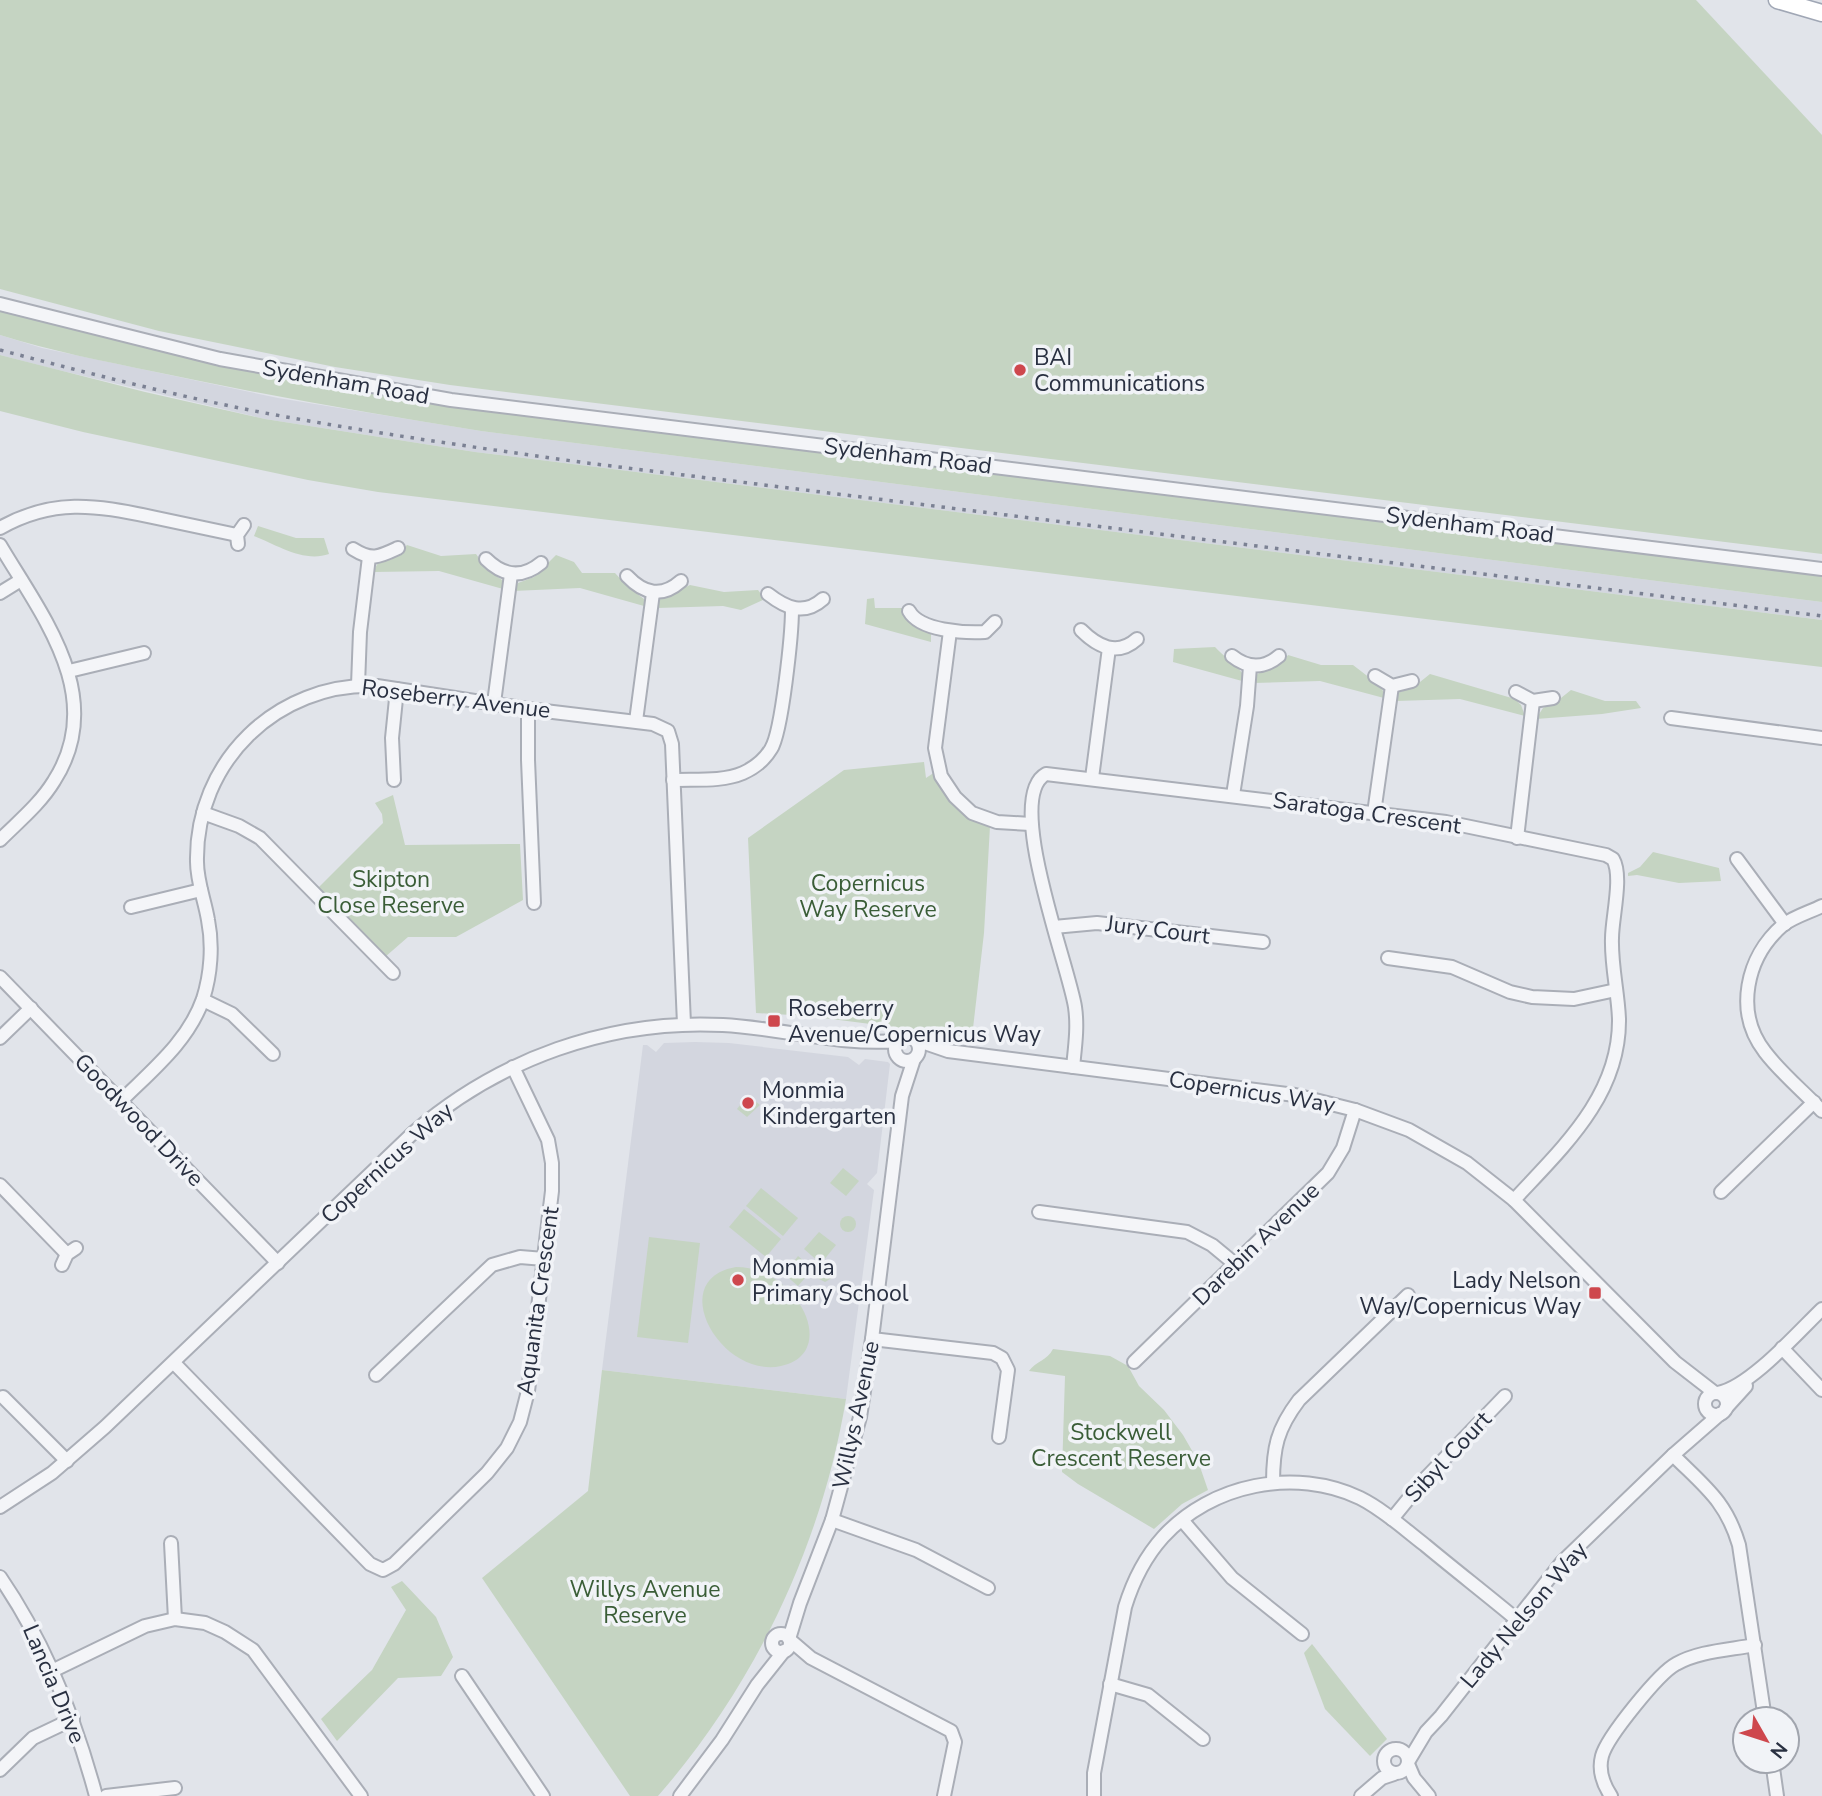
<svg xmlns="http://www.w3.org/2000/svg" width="1822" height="1796" font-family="'Nunito Sans',sans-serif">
	<rect width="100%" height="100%" fill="#e1e4ea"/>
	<g fill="#d3d6df">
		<path d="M 0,335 L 42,348 L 278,398 L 481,431 L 1822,602 L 1822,620 L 475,452 L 367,435 L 265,419 L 50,368 L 0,355 Z"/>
		<path d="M 695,1042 L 729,1043 L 848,1057 L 859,1065 L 865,1059 L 888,1062 L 890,1064 L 877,1173 L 867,1184 L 874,1190 L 846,1399 L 602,1370 L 643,1045 L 647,1045 L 656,1052 L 664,1043 Z"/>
	</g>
	<g fill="#c5d4c2">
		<path d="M 0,0 L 1696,0 L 1822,135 L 1822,554 L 450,385 L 335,367 L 159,331 L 0,289 Z"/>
		<path d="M 0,308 C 123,342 246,368 371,391 L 1822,576 L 1822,602 L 481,431 C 372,414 264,395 156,372 C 103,361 51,351 0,335 Z"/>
		<path d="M 0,355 L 145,392 L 265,419 L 475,452 L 1822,620 L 1822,667 L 378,492 L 308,480 L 83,432 L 0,411 Z"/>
		<path d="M 258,526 L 296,538 L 324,538 L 329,554 C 304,563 277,545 254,536 Z"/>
		<path d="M 407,545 L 441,556 L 476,554 L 486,568 L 502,580 L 503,589 L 439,571 L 373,572 L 378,563 L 392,559 Z"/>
		<path d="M 556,555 L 574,562 L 582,573 L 615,573 L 628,587 L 644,599 L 644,606 L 580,588 L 513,591 L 518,583 L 534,577 Z"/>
		<path d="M 690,585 L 724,592 L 758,590 L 765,599 L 741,610 L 723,606 L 657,608 L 659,600 Z"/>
		<path d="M 874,598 L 875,608 L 902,608 C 907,623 916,631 931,631 L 931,642 L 865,624 L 867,599 Z"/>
		<path d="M 1215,647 C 1223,656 1235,664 1243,674 L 1242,681 L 1173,662 L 1174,649 Z"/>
		<path d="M 1288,655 L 1321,665 L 1353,665 L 1379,685 L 1385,694 L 1384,698 L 1320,681 L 1253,683 L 1256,675 C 1266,668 1281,667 1288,655 Z"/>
		<path d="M 1430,674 L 1515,699 L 1521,705 L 1525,716 L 1460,699 L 1396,701 L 1398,693 L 1415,686 Z"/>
		<path d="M 1571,690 L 1605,701 L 1636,701 L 1641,708 L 1602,714 L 1536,719 L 1543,708 L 1556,702 Z"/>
		<path d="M 924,762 L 926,778 L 935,772 C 946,802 960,815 990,826 L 984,933 L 972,1037 L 808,1016 L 756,1013 L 748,838 L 844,770 Z"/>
		<path d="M 393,795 L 405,845 L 520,844 L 523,900 L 456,937 L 408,937 L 385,957 L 317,889 L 383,823 L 382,814 L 375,803 Z"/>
		<path d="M 1653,852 L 1719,868 L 1721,881 L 1679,883 L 1637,875 L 1628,876 L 1628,873 L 1640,867 Z"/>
		<path d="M 748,1095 L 760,1105 L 747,1117 L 737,1109 Z"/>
		<path d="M 843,1168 L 859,1181 L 846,1196 L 830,1183 Z"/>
		<path d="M 761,1188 L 798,1218 L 783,1236 L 746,1206 Z"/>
		<path d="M 744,1209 L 781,1239 L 766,1257 L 729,1227 Z"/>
		<circle cx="848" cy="1224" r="8"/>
		<path d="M 819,1232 L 836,1245 L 823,1261 L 830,1263 L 834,1270 L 832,1278 L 825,1282 L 815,1277 L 814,1269 L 819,1262 L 804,1249 Z"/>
		<path d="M 649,1237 L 700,1243 L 688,1343 L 637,1337 Z"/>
		<path d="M 798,1256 L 813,1269 L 798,1286 L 784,1274 Z"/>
		<path d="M 736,1267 C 797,1267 841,1353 781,1366 C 721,1379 664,1279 736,1267 Z"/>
		<path d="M 1053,1349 L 1110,1356 L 1128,1366 L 1139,1386 L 1164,1410 L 1183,1435 L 1198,1461 L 1208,1490 L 1182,1504 L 1154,1529 L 1078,1484 L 1062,1472 L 1065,1376 L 1029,1371 C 1036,1361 1047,1361 1053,1349 Z"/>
		<path d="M 602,1370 L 846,1399 C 822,1544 755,1685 658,1796 L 630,1796 L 482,1578 L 588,1491 Z"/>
		<path d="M 402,1581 L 436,1617 L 453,1657 L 441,1676 L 398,1678 L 337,1741 L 321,1719 L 372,1670 L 406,1610 L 391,1587 Z"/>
		<path d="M 1312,1644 L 1387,1739 L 1370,1756 L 1325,1709 L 1304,1653 Z"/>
	</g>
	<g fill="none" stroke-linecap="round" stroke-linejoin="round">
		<defs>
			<g id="minor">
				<path d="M 0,304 L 220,359 L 451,400 L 1822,569"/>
				<path d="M 0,528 C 53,498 95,505 152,517 C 180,523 208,529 237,535"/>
				<path d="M 238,544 L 237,535 L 244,525"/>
				<path d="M 0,545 C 42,616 108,697 54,781 C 40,804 19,821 0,840"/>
				<path d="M 353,549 C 372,561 379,557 398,548"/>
				<path d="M 486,559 C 503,576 522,579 541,563"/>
				<path d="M 627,576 C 644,594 662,598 681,581"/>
				<path d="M 0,593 L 21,580"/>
				<path d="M 768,594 C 786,608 804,616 823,599"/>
				<path d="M 909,611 C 920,631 964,633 985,632 L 995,622"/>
				<path d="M 1081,630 C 1097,646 1117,657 1137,639"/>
				<path d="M 950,631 L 935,748 L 941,776 L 955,797 L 972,813 L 997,822 L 1031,824"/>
				<path d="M 1232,656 C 1247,668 1264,669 1279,656"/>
				<path d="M 69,671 L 144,653"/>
				<path d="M 1375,676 L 1392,686 L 1412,681"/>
				<path d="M 358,685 L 360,632 L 369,557"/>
				<path d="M 1516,692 L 1533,701 L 1553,698"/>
				<path d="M 494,703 L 511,574"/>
				<path d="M 528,709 L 528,760 L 534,903"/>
				<path d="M 1671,718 L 1822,738"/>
				<path d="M 636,721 L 653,593"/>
				<path d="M 1092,778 L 1109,648"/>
				<path d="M 394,780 L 392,738 L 397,689"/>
				<path d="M 673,780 C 695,779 722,782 743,773 C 754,768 765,759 771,749 C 782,732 792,633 792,609"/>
				<path d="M 1233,795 L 1247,706 L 1250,666"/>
				<path d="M 203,813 L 239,826 L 260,838 L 393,973"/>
				<path d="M 1374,813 L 1392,686"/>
				<path d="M 1517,838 L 1533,701"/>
				<path d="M 1737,859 L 1785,924"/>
				<path d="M 1822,906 C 1810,912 1793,917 1783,925 C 1746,957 1734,1012 1765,1052 C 1781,1073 1804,1092 1822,1111"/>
				<path d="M 131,907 L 201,890"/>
				<path d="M 1054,927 L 1097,923 L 1263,942"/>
				<path d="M 1388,958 L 1452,967 L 1510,992 L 1532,997 L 1574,999 L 1616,990"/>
				<path d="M 0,977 L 278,1263"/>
				<path d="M 203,1000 L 232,1014 L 273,1054"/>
				<circle cx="907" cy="1049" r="12"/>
				<path d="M 0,1038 L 31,1008"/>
				<path d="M 916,1040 L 948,1051 L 1295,1095 L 1355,1110 L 1409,1130 L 1467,1163 L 1514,1200 L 1675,1362 L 1715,1393"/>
				<path d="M 1073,1067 C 1075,1047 1078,1027 1075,1007 C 1069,966 1003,797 1046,774 L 1446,822 L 1606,855 L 1613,859 C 1623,876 1612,918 1612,938 C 1611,965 1618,992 1619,1019 C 1620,1096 1562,1148 1514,1200"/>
				<path d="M 120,1102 C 151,1071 188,1042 203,999 C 211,974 213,945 208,920 C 205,901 197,882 197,862 C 195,762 277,682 377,686 L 528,709 L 653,724 L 668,731 L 672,744 L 684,1024"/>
				<path d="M 0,1185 L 67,1254"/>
				<path d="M 1721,1192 L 1814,1102"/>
				<path d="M 1039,1212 L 1187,1232 L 1212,1245 L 1235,1264"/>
				<path d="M 62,1265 L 67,1254 L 76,1248"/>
				<path d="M 872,1339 L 993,1353 L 1002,1358 L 1008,1370 L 999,1437"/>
				<path d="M 1782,1348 L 1822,1390"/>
				<path d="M 1134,1362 L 1328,1173 L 1343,1148 L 1355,1110"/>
				<path d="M 174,1363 L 370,1564 L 383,1570 L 394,1564 L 487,1473 L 507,1448 L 520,1422 L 528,1391 L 552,1191 L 552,1163 L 548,1140 L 513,1067"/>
				<path d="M 376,1375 L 492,1265 L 520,1257 L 544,1259"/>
				<path d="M 1718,1393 C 1750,1387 1798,1332 1822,1309"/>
				<circle cx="1716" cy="1404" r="11"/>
				<path d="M 3,1397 L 67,1461"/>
				<path d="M 1726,1408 L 1746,1386"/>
				<path d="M 1673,1455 C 1705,1487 1726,1501 1739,1545 L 1765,1719"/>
				<path d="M 1273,1483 C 1273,1448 1277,1429 1299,1400 L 1408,1295"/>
				<path d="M 0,1507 L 52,1473 L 105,1427 L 413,1133 C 499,1059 609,1019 723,1025 C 781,1028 840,1046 898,1041"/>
				<path d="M 1392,1519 L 1423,1481 L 1505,1396"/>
				<path d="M 832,1520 L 916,1550 L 988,1588"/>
				<path d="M 1182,1520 L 1232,1578 L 1302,1634"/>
				<path d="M 171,1543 L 175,1619"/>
				<path d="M 0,1577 C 46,1644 75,1718 96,1796"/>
				<circle cx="781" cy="1643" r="9"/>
				<path d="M 789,1639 L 800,1603 L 832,1520 L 860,1417 L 872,1339 L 902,1096 L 914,1059"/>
				<path d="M 790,1640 L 811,1658 L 951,1731 L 955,1742 L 944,1796"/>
				<path d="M 54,1670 L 145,1626 L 175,1619 L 205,1623 L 225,1632 L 253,1650 L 361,1796"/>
				<path d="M 462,1676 L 543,1796"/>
				<path d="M 1110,1684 L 1148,1695 L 1203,1739"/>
				<circle cx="1396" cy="1761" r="12"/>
				<path d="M 1772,1761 L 1777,1796"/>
				<path d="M 1408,1762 L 1426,1732 L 1441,1716 L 1562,1562 L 1673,1455 L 1720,1414"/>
				<path d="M 1408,1764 L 1414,1778 L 1429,1796"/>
				<path d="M 0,1770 L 33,1738 L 73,1719"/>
				<path d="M 106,1796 L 175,1788"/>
				<path d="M 680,1796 L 722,1740 L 757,1685 L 784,1651"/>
				<path d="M 1094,1796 L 1094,1773 L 1125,1607 C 1133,1581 1145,1557 1163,1537 C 1211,1484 1295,1467 1360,1498 C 1384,1510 1404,1529 1425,1545 C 1455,1570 1486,1594 1516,1619"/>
				<path d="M 1361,1796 L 1382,1778 L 1394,1774"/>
				<path d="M 1611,1796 C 1603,1784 1598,1771 1602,1756 C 1607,1737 1659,1673 1676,1664 C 1699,1651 1729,1650 1755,1645"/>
			</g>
			<path id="major" d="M 1777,0 L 1822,13"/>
		</defs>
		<use href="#minor" stroke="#aaaeb7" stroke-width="16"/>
		<use href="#major" stroke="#a0a7b5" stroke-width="19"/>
		<use href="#minor" stroke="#f4f5f8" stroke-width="12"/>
		<use href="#major" stroke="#fff" stroke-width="16"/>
		<path stroke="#7b8193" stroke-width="3.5" stroke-dasharray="3.5 7" stroke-linecap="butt" d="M 0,350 C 88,373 176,396 265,413 C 372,433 479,448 587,463 L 1822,616"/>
	</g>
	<g fill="#ce474d" stroke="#f1f3f7" stroke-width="2.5">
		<circle cx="1020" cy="370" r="7"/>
		<rect x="767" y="1014" width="14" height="14" rx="3.5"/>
		<circle cx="748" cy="1103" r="7"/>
		<circle cx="738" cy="1280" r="7"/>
		<rect x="1588" y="1286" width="14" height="14" rx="3.5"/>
	</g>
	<g text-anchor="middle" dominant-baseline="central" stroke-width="7" stroke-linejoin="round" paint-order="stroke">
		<g font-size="23" fill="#293041" stroke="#f1f3f7" text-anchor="start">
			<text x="1034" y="357">BAI<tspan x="1034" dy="26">Communications</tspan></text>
			<text x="788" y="1008">Roseberry<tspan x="788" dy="26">Avenue/Copernicus Way</tspan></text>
			<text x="762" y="1090">Monmia<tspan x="762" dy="26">Kindergarten</tspan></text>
			<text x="752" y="1267">Monmia<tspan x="752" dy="26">Primary School</tspan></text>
			<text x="1581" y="1280" text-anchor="end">Lady Nelson<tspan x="1581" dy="26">Way/Copernicus Way</tspan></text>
		</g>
		<g font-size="23" fill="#293041" stroke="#f1f3f7">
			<text transform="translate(346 382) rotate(10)">Sydenham Road</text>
			<text transform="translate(908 456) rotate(7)">Sydenham Road</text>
			<text transform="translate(1470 525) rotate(7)">Sydenham Road</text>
			<text transform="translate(456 699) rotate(7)">Roseberry Avenue</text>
			<text transform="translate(1367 813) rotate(8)">Saratoga Crescent</text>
			<text transform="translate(1158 930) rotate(7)">Jury Court</text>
			<text transform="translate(1252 1092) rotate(9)">Copernicus Way</text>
			<text transform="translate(139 1120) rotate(46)">Goodwood Drive</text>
			<text transform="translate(387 1163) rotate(-42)">Copernicus Way</text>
			<text transform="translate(1256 1244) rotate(-44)">Darebin Avenue</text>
			<text transform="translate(538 1301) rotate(-82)">Aquanita Crescent</text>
			<text transform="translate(856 1415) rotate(-78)">Willys Avenue</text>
			<text transform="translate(1448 1457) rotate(-47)">Sibyl Court</text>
			<text transform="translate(1524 1615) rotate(-50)">Lady Nelson Way</text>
			<text transform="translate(54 1684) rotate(67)">Lancia Drive</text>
		</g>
		<g font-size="23" fill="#3a5d37" stroke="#f1f3f7">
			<text x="391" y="879">Skipton<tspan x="391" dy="26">Close Reserve</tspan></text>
			<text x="868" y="883">Copernicus<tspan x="868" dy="26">Way Reserve</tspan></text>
			<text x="1121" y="1432">Stockwell<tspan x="1121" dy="26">Crescent Reserve</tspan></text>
			<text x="645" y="1589">Willys Avenue<tspan x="645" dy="26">Reserve</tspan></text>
		</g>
	</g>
	<g transform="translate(1766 1740) rotate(129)"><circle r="33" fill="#f1f3f7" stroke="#a1a5ae" stroke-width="2"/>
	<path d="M0-5L12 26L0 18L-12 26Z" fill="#ce474d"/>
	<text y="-10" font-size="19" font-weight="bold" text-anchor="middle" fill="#293041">N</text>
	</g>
</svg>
